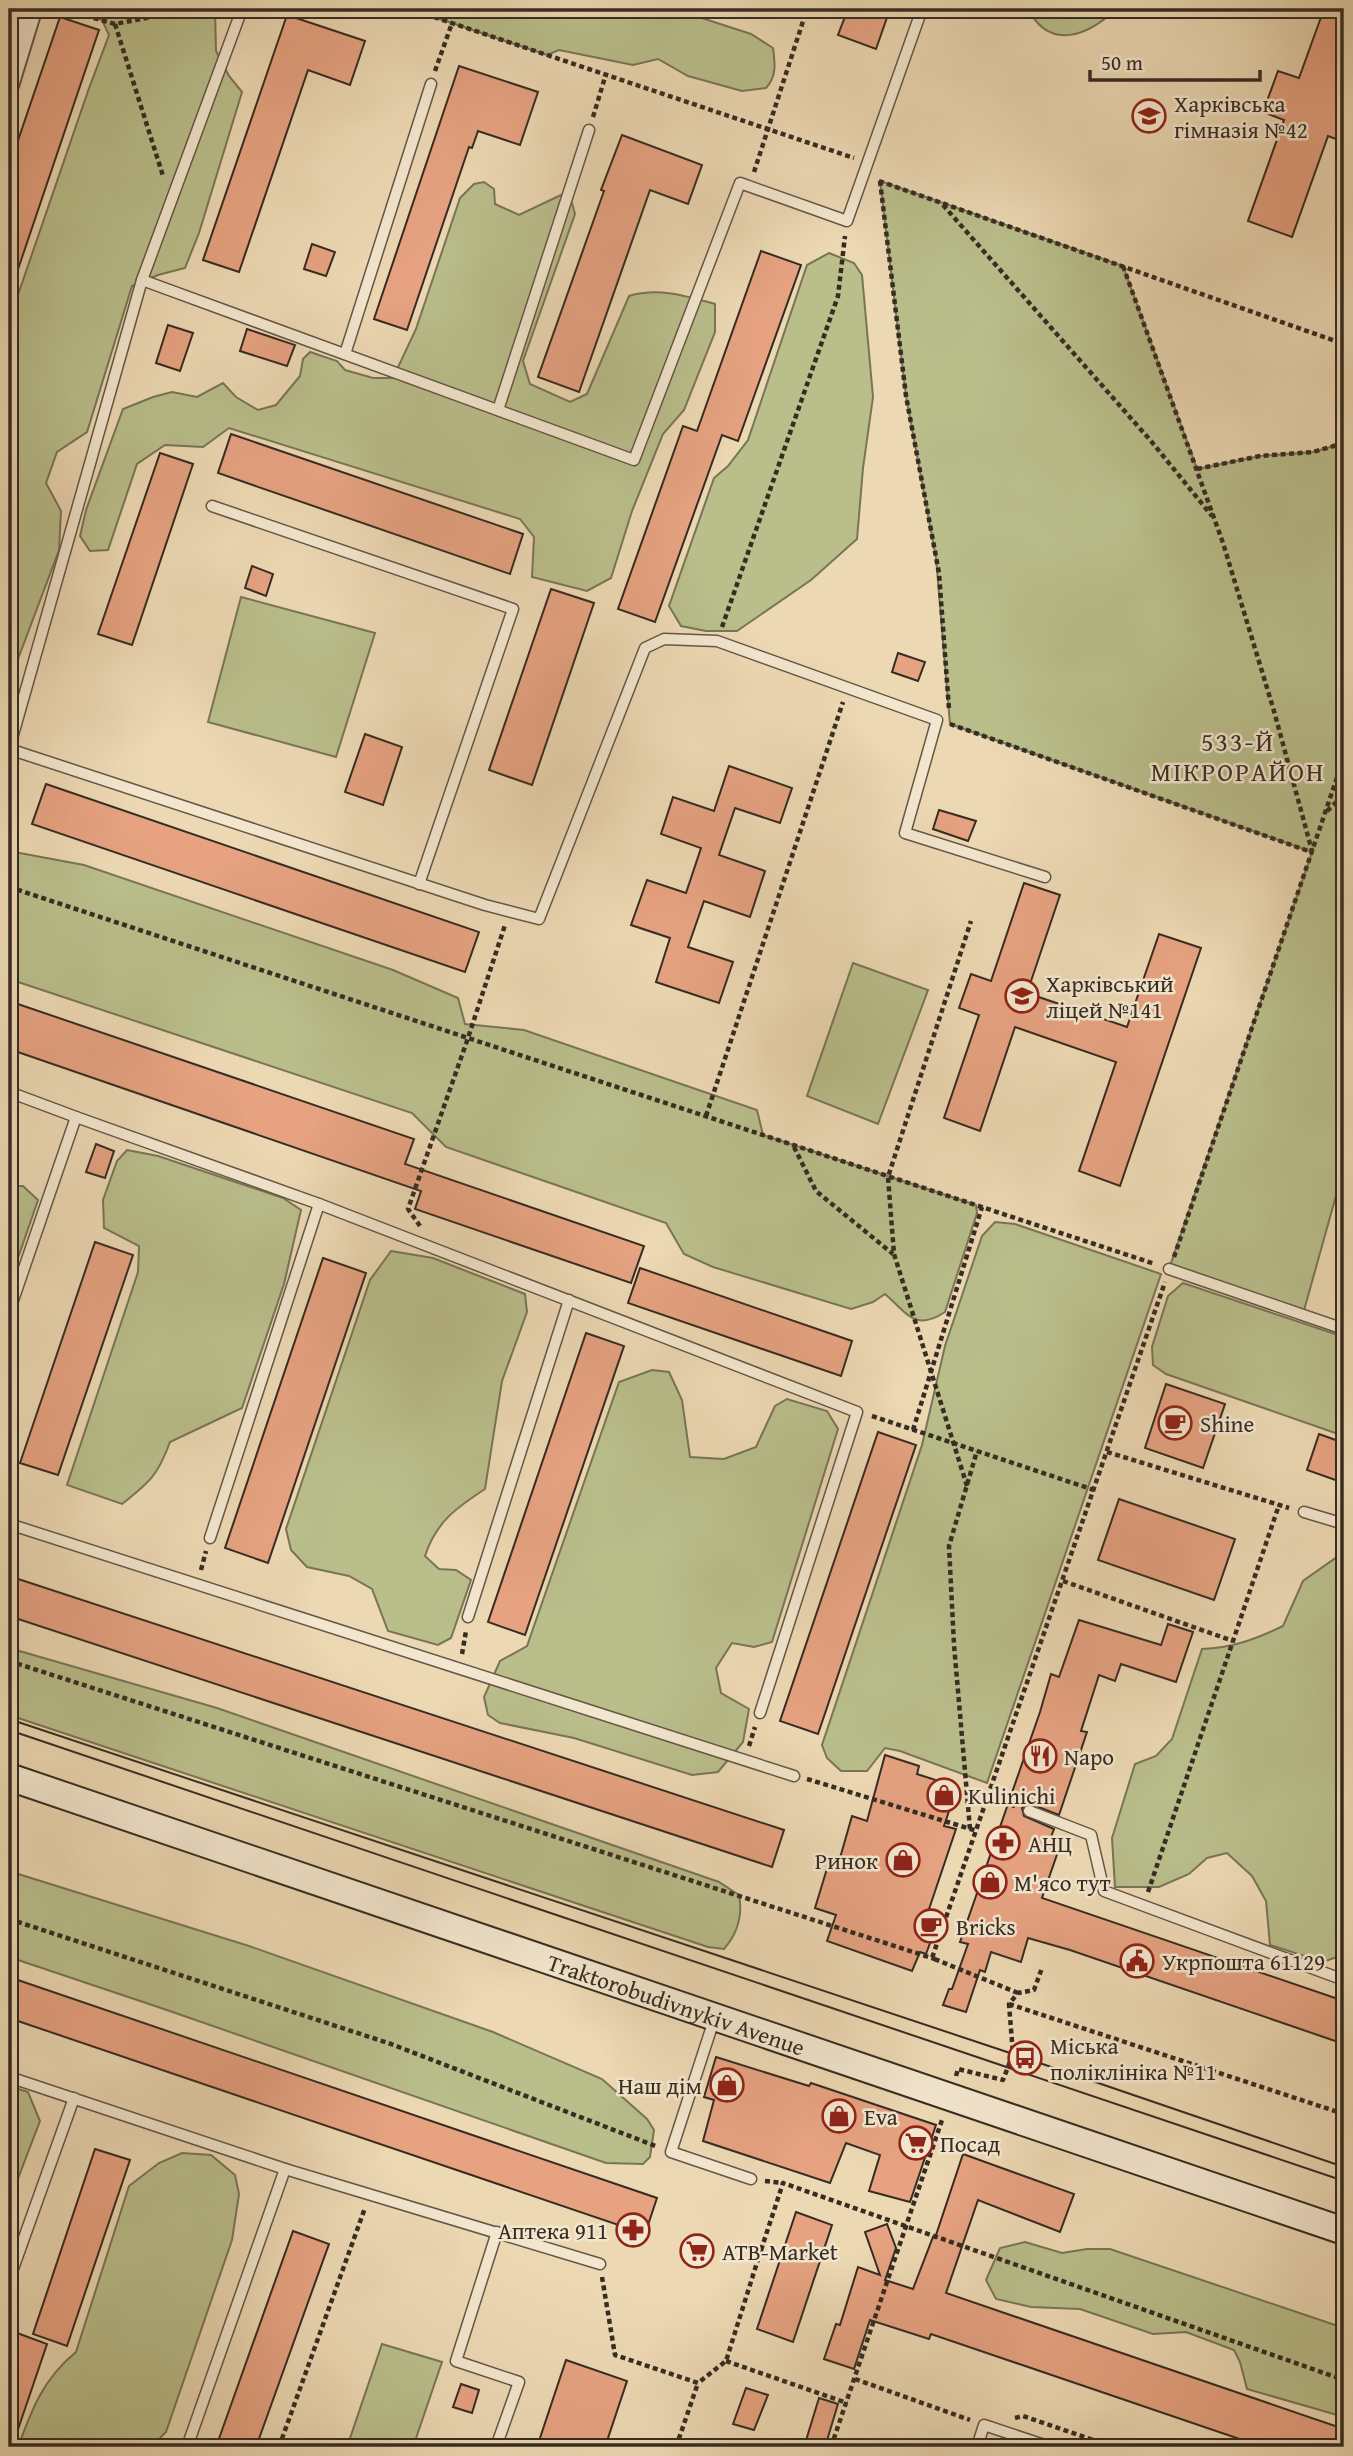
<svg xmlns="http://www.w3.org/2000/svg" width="1353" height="2456" font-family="'Gentium Book Plus',serif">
	<rect width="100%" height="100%" fill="#ecd8b3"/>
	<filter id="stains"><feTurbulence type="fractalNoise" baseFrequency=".00286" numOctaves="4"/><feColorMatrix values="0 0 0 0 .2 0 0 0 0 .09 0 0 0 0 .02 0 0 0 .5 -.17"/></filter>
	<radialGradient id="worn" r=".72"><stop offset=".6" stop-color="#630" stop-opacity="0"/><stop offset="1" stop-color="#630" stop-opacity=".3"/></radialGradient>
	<g fill="#b9be8b" stroke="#787556" stroke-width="2">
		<path d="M 61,9 L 215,9 L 216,51 L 229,76 L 242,92 L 199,233 L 185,268 L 158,275 L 132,286 L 87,432 L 57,452 L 46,483 L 61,511 L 59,550 L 9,683 L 9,321 L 88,91 L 109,35 L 102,20 Z"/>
		<path d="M 410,9 L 674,9 L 751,34 L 773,48 C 775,63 777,76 766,88 L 742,91 L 688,76 L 658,59 L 633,65 L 559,50 L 547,55 Z"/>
		<path d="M 1028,9 L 1116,9 C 1088,36 1050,51 1028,9 Z"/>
		<path d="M 880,181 L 1123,266 L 1197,469 L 1260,456 L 1313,452 L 1344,443 L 1344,1167 L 1303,1314 L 1169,1269 L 1312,852 L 950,724 L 936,558 L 906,396 Z"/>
		<path d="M 484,182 L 494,189 L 495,204 L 519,215 L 561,195 L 572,203 L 575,214 L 523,361 L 530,384 L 570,402 L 587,394 L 629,296 C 658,287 687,296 715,304 L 715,332 L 684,410 L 663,434 L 632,511 L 611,578 L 587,591 L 532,577 L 534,537 L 520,519 L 229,428 L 203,447 L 165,445 L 137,464 L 108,550 L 90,551 L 80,536 L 86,510 L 123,409 L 153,397 L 172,392 L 197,397 L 223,383 L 236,397 L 258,410 L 276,405 L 300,376 L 303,359 L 310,352 L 337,361 L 345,370 L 373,378 L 393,378 L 416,329 L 460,198 L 474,184 Z"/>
		<path d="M 829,253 L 854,263 L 862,275 L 873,397 L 863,468 L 857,539 L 811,580 L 737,631 L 706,631 L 681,626 L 669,606 L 714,478 L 728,466 L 748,440 L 807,265 Z"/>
		<path d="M 241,597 L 375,633 L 336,757 L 208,722 Z"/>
		<path d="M 9,851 L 84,865 L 393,970 L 458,998 L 465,1024 L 524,1030 L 757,1110 L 763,1135 L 976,1205 L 977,1213 L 945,1312 C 915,1332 907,1313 885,1294 L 873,1302 L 851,1309 L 713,1267 L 684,1254 L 666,1223 L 446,1147 L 412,1113 L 9,979 Z"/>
		<path d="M 853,963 L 928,990 L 878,1124 L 807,1096 Z"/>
		<path d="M 127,1150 L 158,1156 L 283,1198 L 301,1210 L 284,1284 L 242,1408 L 170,1442 C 158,1475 150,1482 122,1504 L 67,1485 L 138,1272 L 139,1246 L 104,1228 L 103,1200 L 117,1161 Z"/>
		<path d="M 9,1186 L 23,1186 L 38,1200 L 9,1284 Z"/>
		<path d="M 995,1222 L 1015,1224 L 1161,1274 L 987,1783 L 900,1751 L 885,1748 L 867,1771 L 841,1771 L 827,1758 L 822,1745 L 922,1445 L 945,1346 L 982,1236 Z"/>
		<path d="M 391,1251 L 433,1258 L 525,1294 L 527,1312 L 502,1381 L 485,1489 C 456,1508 436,1522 425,1556 L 439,1569 L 456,1570 L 471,1580 L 451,1638 L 438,1645 L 388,1631 L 372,1589 L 349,1576 L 307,1567 L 291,1550 L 286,1529 L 370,1280 Z"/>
		<path d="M 1183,1283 L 1344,1337 L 1344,1436 L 1166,1374 L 1153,1365 L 1152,1347 L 1168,1296 Z"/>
		<path d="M 652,1370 L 669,1372 L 682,1400 L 690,1457 L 724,1459 L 756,1447 L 775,1406 L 787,1399 L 827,1411 L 838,1429 L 772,1642 L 754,1647 L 732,1643 L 716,1668 L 721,1693 L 749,1709 L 743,1742 L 718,1772 L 692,1775 L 574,1738 L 500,1723 L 488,1715 L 484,1697 L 500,1661 L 527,1646 L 619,1382 Z"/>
		<path d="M 1344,1552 L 1344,1937 L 1337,1957 L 1323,1962 L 1270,1945 L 1266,1901 L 1252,1876 L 1227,1853 L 1207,1858 L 1189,1874 L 1159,1887 L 1115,1887 L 1112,1838 L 1135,1764 L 1156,1756 L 1172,1739 L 1202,1649 C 1232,1648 1256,1639 1283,1626 L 1303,1581 Z"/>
		<path d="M 9,1648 L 217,1708 L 719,1882 L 739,1895 C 743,1916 738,1933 724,1949 L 708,1947 L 9,1715 Z"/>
		<path d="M 15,1873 L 249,1946 L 493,2032 L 602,2079 L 647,2119 L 654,2130 L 650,2157 L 643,2164 L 606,2163 L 164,2009 L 9,1957 L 9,1874 Z"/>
		<path d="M 9,2086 L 28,2092 L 40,2121 L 9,2202 Z"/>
		<path d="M 182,2153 L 211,2155 L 235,2175 L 239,2194 L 232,2240 L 166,2432 L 151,2447 L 18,2447 C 32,2409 43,2379 76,2352 L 129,2186 L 159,2163 Z"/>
		<path d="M 1025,2242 L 1062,2253 L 1087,2249 L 1110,2249 L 1344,2328 L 1344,2417 L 1247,2389 L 1240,2362 L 1234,2350 L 1186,2332 L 1153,2334 L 1080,2309 L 1031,2307 L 996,2299 L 986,2280 L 1000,2248 Z"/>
		<path d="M 382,2344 L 442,2362 L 413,2447 L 347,2447 Z"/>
	</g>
	<g fill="#e6a281" stroke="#362c22" stroke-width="2">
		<path d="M 848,9 L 890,9 L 876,49 L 838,35 Z"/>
		<path d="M 1324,9 L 1344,9 L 1344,142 L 1328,136 L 1292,237 L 1248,221 L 1284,120 L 1263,112 L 1278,71 L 1299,78 Z"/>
		<path d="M 287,15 L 365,41 L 350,85 L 308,70 L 239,272 L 203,260 Z"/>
		<path d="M 60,17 L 99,30 L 12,287 L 9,286 L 9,167 Z"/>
		<path d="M 459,66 L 538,92 L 520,145 L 478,131 L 472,148 L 469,147 L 407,330 L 374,319 Z"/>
		<path d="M 622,135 L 702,165 L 688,204 L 650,190 L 579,392 L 538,377 L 604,191 L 601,190 Z"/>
		<path d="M 312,244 L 335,252 L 326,276 L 304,269 Z"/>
		<path d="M 761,251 L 801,265 L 738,441 L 722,435 L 655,622 L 618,609 L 683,426 L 697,431 Z"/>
		<path d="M 168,325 L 193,333 L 180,371 L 156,363 Z"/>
		<path d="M 247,329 L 295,345 L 287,366 L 240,351 Z"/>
		<path d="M 231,434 L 523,534 L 510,574 L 218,473 Z"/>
		<path d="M 160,453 L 193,464 L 132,645 L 98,634 Z"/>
		<path d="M 252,566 L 273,574 L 266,596 L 245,588 Z"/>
		<path d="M 551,589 L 594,603 L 532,785 L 489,770 Z"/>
		<path d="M 898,653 L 925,662 L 918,681 L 892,672 Z"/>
		<path d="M 365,734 L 402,747 L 383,805 L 345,792 Z"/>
		<path d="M 729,766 L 792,788 L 780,823 L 735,808 L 719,855 L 765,871 L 750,917 L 704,901 L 688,947 L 733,962 L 719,1003 L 656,982 L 670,938 L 631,925 L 647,880 L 686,893 L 701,848 L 661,834 L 673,797 L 714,811 Z"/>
		<path d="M 46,784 L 479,932 L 465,972 L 32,824 Z"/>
		<path d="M 939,810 L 976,821 L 968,841 L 933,829 Z"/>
		<path d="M 1024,883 L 1060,895 L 1027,993 L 1127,1027 L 1159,934 L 1201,948 L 1120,1186 L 1079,1171 L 1116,1062 L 1015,1027 L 980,1131 L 944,1118 L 979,1015 L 959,1008 L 971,974 L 991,981 Z"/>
		<path d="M 9,1001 L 414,1139 L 405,1164 L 644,1246 L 631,1283 L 415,1209 L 421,1191 L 9,1049 Z"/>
		<path d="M 96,1144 L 114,1151 L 105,1178 L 86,1172 Z"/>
		<path d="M 95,1242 L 133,1255 L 58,1475 L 20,1463 Z"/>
		<path d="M 323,1258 L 366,1273 L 268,1563 L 225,1548 Z"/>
		<path d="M 640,1268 L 852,1341 L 841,1376 L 628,1303 Z"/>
		<path d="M 586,1333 L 624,1346 L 525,1635 L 488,1622 Z"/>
		<path d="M 1166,1384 L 1225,1404 L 1203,1468 L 1145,1448 Z"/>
		<path d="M 878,1432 L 916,1445 L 818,1734 L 780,1721 Z"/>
		<path d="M 1319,1434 L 1344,1443 L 1344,1483 L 1307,1470 Z"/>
		<path d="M 1119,1499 L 1235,1539 L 1214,1600 L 1098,1560 Z"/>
		<path d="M 9,1576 L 784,1830 L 772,1867 L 9,1616 Z"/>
		<path d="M 1079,1620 L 1161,1645 L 1168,1624 L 1193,1632 L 1176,1682 L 1121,1664 L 1115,1681 L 1099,1675 L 1081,1731 L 1087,1732 L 1059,1815 L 1031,1804 L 1022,1808 L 1024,1816 L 1054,1829 L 1051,1837 L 1062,1840 L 1042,1898 L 1344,2001 L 1344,2044 L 1070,1950 L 1028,1938 L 1021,1962 L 991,1952 L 985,1972 L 980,1970 L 966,2012 L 943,2005 L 949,1989 L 952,1989 L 968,1944 L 960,1942 L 1040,1712 L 1051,1674 L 1059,1677 Z"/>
		<path d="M 885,1755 L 919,1766 L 917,1774 L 957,1787 L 944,1826 L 956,1829 L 927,1915 L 939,1919 L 926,1954 L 920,1952 L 912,1971 L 827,1941 L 836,1915 L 815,1908 L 829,1862 L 838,1865 L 852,1816 L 867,1821 Z"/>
		<path d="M 9,1977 L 657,2198 L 645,2234 L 9,2018 Z"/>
		<path d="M 716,2057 L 809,2086 L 811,2083 L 936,2125 L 910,2202 L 869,2191 L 880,2155 L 846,2143 L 830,2183 L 703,2141 L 714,2100 L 704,2097 Z"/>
		<path d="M 95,2149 L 130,2160 L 67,2346 L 33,2334 Z"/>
		<path d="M 963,2154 L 1074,2194 L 1060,2232 L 978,2200 L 946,2293 L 1344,2429 L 1344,2447 L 1263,2447 L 931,2334 L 929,2339 L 870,2320 L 854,2369 L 824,2359 L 836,2324 L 840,2325 L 858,2267 L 880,2275 L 865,2232 L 887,2224 L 896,2248 L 885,2280 L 913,2289 L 933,2237 L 935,2238 Z"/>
		<path d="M 796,2212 L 832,2225 L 793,2342 L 757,2329 Z"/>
		<path d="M 293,2231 L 329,2244 L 256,2447 L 216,2447 Z"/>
		<path d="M 9,2330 L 47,2344 L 12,2447 L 9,2447 Z"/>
		<path d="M 566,2360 L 627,2381 L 605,2447 L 537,2447 Z"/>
		<path d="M 461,2384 L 479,2390 L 472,2413 L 453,2407 Z"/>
		<path d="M 746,2388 L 768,2395 L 754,2430 L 733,2424 Z"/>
		<path d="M 819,2398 L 838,2404 L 825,2447 L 804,2447 Z"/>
	</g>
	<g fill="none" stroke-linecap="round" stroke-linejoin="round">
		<defs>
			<g id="lane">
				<path d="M 142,280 L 634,460 L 740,183 L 847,221 L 922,9"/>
				<path d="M 345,354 L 431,84"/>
				<path d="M 498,410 L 589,130"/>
				<path d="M 212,506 L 513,609 L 419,884"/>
				<path d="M 9,749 L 485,905 L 539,919 L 645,648 L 664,639 L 717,641 L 937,720 L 905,833 L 1045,877"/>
				<path d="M 9,749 L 142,280 L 242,9"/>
				<path d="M 9,1092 L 76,1117 L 9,1312"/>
				<path d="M 76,1117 L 319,1204 L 857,1412 L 760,1713"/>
				<path d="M 1169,1269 L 1344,1329"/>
				<path d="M 1304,1512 L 1344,1524"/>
				<path d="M 9,1524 L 794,1776"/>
				<path d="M 210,1538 L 319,1204"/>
				<path d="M 468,1617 L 569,1300"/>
				<path d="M 1029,1811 L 1091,1835 L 1104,1891 L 1344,1980"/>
				<path d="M 1340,1978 L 1344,1963"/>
				<path d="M 715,2017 L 671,2152 L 751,2179"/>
				<path d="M 9,2077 L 285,2169 L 600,2264"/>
				<path d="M 9,2280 L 74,2098"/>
				<path d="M 187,2447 L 285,2169"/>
				<path d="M 496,2447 L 519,2382 L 456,2361 L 497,2232"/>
				<path d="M 977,2447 L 984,2425 L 1050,2447"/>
			</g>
			<path id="street" d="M 9,84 L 32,9"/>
			<g id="secondary">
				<path id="s1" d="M 9,1777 L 1344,2231"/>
			</g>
		</defs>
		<use href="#lane" stroke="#645746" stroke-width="13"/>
		<use href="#street" stroke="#645746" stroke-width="23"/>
		<use href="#secondary" stroke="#362c22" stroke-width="30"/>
		<g stroke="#362c22" stroke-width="4.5" stroke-dasharray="5 3.5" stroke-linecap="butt">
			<path d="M 61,9 L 115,24 L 193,9"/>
			<path d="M 410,9 L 854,158"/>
			<path d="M 115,24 L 163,176"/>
			<path d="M 435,71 L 452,23"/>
			<path d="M 593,117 L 606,74"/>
			<path d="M 754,172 L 807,9"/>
			<path d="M 879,181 L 1344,344"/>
			<path d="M 880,181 L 906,396 L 939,573 L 949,709"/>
			<path d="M 943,205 L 1151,441 L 1212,516"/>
			<path d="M 1123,266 L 1223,543 L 1274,711 L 1312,851"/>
			<path d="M 1197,469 L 1260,456 L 1313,452 L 1344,443"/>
			<path d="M 722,627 L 838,296 L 845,236"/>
			<path d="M 950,724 L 1311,852"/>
			<path d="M 1327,811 L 1344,795"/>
			<path d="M 9,887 L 1155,1264"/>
			<path d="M 706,1116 L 843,702"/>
			<path d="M 794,1147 L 816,1191 L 893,1254"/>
			<path d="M 420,1226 L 408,1209 L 468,1038 L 505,925"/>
			<path d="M 1174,1257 L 1344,757"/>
			<path d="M 872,1416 L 1094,1490"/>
			<path d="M 913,1430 L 982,1207"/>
			<path d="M 1107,1452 L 1289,1508"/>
			<path d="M 967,1486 L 894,1254 L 888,1177 L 971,921"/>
			<path d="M 201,1570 L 206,1551"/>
			<path d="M 1063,1581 L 1233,1641"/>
			<path d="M 462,1654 L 466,1631"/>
			<path d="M 9,1661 L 935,1959"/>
			<path d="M 749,1746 L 755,1727"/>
			<path d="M 807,1779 L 977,1831"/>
			<path d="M 988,1798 L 1015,1806"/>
			<path d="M 970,1829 L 954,1645 L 949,1546 L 977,1451"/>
			<path d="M 1148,1892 L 1279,1505"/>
			<path d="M 9,1919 L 391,2044 L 658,2147"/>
			<path d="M 1018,1993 L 932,1958 L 1165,1282"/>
			<path d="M 1009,2004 L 1344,2114"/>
			<path d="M 956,2076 L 958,2069 L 1003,2080 L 1013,2054 L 1009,2004 L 1018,1993 L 1034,1990 L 1042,1968"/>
			<path d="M 765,2181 L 783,2183"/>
			<path d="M 761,2250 L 783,2183 L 1344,2380"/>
			<path d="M 602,2277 L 615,2355 L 698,2383 L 726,2361 L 761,2250 L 749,2245"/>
			<path d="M 726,2361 L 847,2403"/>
			<path d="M 855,2379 L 970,2420"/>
			<path d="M 1015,2418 L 1023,2416 L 1114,2447"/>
			<path d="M 279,2447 L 365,2208"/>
			<path d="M 676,2447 L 698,2383"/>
			<path d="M 831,2447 L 942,2120"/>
		</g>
		<use href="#lane" stroke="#f3e6ce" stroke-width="10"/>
		<use href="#street" stroke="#f3e6ce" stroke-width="19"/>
		<use href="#secondary" stroke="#f3e6ce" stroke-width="26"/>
		<g stroke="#362c22" stroke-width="2">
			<path d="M 9,1719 L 1025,2058 L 1344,2167"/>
			<path d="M 9,1730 L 1344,2181"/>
		</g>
	</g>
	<defs>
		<symbol id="school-ring" viewBox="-11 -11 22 22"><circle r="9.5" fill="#f3e6ce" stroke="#8f2418" stroke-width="1.5"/><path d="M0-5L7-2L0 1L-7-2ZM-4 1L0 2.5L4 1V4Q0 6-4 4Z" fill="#8f2418"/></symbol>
		<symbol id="cafe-ring" viewBox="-11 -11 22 22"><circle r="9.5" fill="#f3e6ce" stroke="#8f2418" stroke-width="1.5"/><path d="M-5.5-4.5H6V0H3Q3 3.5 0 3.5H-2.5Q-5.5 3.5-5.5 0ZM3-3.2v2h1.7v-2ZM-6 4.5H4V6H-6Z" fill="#8f2418"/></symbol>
		<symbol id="restaurant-ring" viewBox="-11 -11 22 22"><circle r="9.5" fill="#f3e6ce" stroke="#8f2418" stroke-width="1.5"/><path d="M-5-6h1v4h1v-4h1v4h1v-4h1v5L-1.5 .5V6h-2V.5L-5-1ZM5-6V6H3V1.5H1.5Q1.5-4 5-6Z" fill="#8f2418"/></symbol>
		<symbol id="shop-ring" viewBox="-11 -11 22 22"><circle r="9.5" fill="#f3e6ce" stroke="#8f2418" stroke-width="1.5"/><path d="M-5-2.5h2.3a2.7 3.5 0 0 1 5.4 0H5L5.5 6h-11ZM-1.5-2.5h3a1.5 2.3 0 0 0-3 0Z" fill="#8f2418"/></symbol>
		<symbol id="pharmacy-ring" viewBox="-11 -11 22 22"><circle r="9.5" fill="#f3e6ce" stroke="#8f2418" stroke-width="1.5"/><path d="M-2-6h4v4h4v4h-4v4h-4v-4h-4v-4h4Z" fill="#8f2418"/></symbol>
		<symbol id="civic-ring" viewBox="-11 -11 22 22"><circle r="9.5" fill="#f3e6ce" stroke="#8f2418" stroke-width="1.5"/><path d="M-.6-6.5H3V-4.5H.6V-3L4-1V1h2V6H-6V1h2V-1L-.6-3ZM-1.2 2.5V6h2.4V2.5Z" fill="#8f2418"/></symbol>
		<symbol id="bus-ring" viewBox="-11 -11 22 22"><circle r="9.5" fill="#f3e6ce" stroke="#8f2418" stroke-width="1.5"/><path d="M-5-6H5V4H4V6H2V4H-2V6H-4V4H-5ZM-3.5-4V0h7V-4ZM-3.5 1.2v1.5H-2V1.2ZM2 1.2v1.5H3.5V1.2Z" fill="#8f2418"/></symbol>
		<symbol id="supermarket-ring" viewBox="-11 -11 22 22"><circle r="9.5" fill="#f3e6ce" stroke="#8f2418" stroke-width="1.5"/><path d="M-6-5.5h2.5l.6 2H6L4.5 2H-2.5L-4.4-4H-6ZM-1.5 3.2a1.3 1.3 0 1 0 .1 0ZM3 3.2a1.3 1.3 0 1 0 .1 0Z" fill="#8f2418"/></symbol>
	</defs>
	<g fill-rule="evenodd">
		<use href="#school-ring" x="1130" y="97" width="38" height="38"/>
		<use href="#school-ring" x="1003" y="977" width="38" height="38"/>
		<use href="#cafe-ring" x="1156" y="1404" width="38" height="38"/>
		<use href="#restaurant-ring" x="1021" y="1737" width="38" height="38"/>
		<use href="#shop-ring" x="925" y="1776" width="38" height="38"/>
		<use href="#pharmacy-ring" x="984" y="1824" width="38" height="38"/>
		<use href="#shop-ring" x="884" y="1841" width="38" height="38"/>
		<use href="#shop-ring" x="971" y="1863" width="38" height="38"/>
		<use href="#cafe-ring" x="912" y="1907" width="38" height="38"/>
		<use href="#civic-ring" x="1118" y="1942" width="38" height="38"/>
		<use href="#bus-ring" x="1006" y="2039" width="38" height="38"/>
		<use href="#shop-ring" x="708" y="2066" width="38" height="38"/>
		<use href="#shop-ring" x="820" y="2097" width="38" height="38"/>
		<use href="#supermarket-ring" x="897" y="2124" width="38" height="38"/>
		<use href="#pharmacy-ring" x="614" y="2211" width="38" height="38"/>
		<use href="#supermarket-ring" x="678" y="2232" width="38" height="38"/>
	</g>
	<g text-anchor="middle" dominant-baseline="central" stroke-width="5" stroke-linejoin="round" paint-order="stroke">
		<g font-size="23" fill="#362c22" stroke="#f3e6ce" text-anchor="start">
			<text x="1174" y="103">Харківська<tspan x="1174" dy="26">гімназія №42</tspan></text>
			<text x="1046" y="983">Харківський<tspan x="1046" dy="26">ліцей №141</tspan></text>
			<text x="1200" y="1423">Shine</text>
			<text x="1064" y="1756">Napo</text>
			<text x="968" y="1795">Kulinichi</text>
			<text x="1028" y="1843">АНЦ</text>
			<text x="878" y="1860" text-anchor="end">Ринок</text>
			<text x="1014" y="1882">М'ясо тут</text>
			<text x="956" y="1926">Bricks</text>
			<text x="1162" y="1961">Укрпошта 61129</text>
			<text x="1050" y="2045">Міська<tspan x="1050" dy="26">поліклініка №11</tspan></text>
			<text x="702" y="2085" text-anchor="end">Наш дім</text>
			<text x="864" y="2116">Eva</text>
			<text x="940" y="2143">Посад</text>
			<text x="608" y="2230" text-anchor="end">Аптека 911</text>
			<text x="722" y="2251">ATB-Market</text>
		</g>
		<g font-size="23" fill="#362c22" stroke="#f3e6ce">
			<text stroke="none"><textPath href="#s1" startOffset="705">Traktorobudivnykiv Avenue</textPath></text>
		</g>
		<g font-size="26" letter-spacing="2" fill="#362c22" stroke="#f3e6ce">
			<text x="1238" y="741">533-Й<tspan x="1238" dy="30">МІКРОРАЙОН</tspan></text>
		</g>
	</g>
	<rect width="1353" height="2456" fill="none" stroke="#ecd8b3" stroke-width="35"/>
	<rect x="10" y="10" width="1332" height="2435" fill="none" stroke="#362c22" stroke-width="3.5"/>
	<rect x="18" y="18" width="1318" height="2421" fill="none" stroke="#362c22" stroke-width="2"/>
	<path d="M1090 70v10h170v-10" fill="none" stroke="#362c22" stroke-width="3.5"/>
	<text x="1101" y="70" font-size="21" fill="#362c22" stroke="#f3e6ce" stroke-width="5" paint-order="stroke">50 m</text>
	<rect width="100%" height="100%" filter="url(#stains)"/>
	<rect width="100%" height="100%" fill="url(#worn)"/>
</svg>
